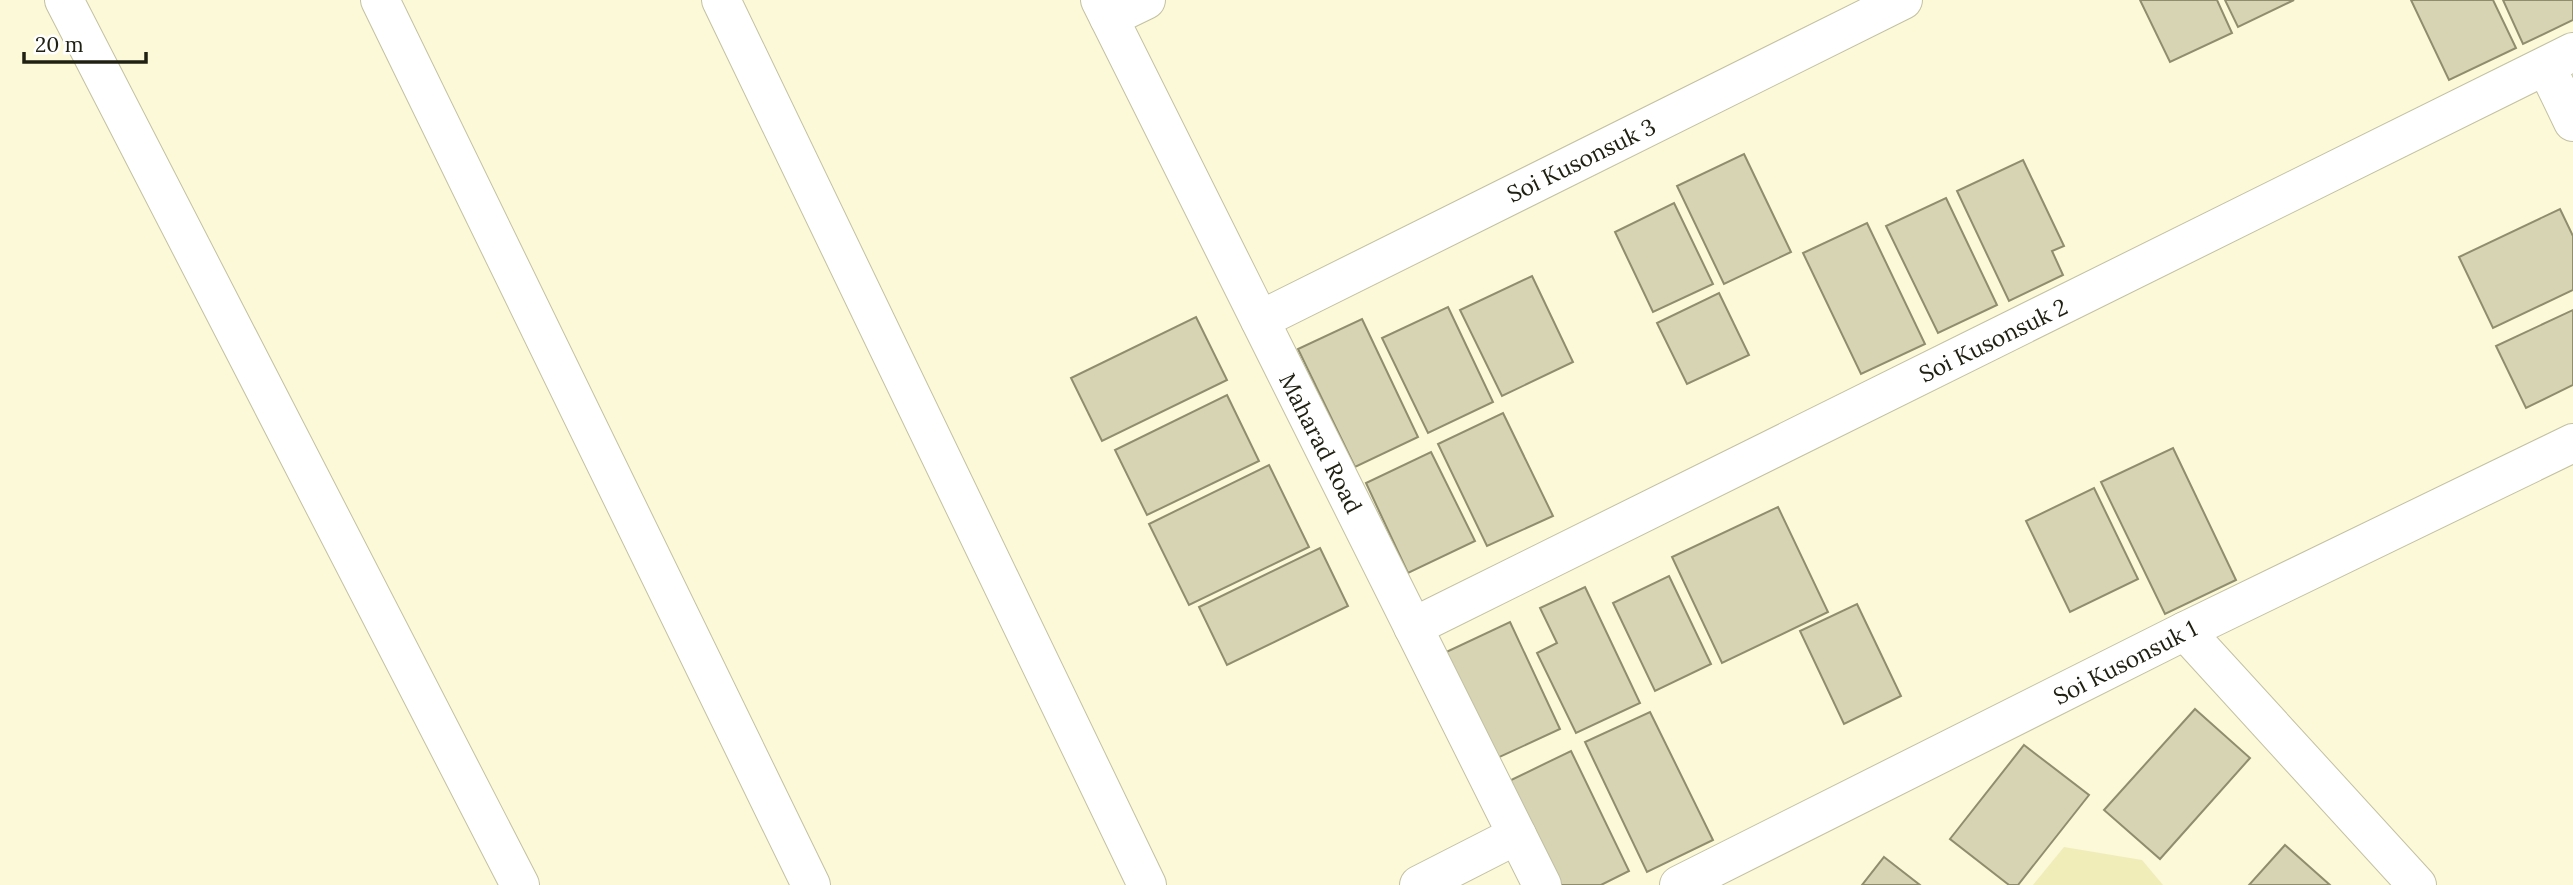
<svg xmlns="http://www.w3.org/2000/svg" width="2573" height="885" font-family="Lora,serif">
	<rect width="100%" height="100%" fill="#fbf9d8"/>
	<path fill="#f0edb9" d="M 2064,847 L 2142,860 L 2163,885 L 2033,885 Z"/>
	<g fill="#d6d4b3" stroke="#8f8d6e" stroke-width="2">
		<path d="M 2140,0 L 2217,0 L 2232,33 L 2170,62 Z"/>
		<path d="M 2225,0 L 2294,0 L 2238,27 Z"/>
		<path d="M 2411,0 L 2493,0 L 2516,48 L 2449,80 Z"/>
		<path d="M 2503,0 L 2573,0 L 2573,20 L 2523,44 Z"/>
		<path d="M 1744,154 L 1791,252 L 1724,284 L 1677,186 Z"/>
		<path d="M 2023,160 L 2064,246 L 2052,251 L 2063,275 L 2009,301 L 1957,191 Z"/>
		<path d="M 1946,198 L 1997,305 L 1938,333 L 1886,226 Z"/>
		<path d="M 1674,203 L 1713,284 L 1653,312 L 1615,232 Z"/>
		<path d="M 2560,209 L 2573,236 L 2573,290 L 2493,328 L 2459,257 Z"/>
		<path d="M 1867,223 L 1925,344 L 1861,374 L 1803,253 Z"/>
		<path d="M 1532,276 L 1573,362 L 1502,396 L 1460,310 Z"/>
		<path d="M 1719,293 L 1749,355 L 1687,384 L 1657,323 Z"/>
		<path d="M 1448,307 L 1493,402 L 1428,433 L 1382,338 Z"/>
		<path d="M 2573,310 L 2573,385 L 2526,408 L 2496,346 Z"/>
		<path d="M 1196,317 L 1227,380 L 1102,441 L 1071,378 Z"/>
		<path d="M 1362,319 L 1418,437 L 1355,467 L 1298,349 Z"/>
		<path d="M 1227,395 L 1259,461 L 1147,515 L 1115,450 Z"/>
		<path d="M 1503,413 L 1553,516 L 1487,546 L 1438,444 Z"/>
		<path d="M 2173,448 L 2236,580 L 2165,614 L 2101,482 Z"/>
		<path d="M 1431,452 L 1475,541 L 1408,573 L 1366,483 Z"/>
		<path d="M 1269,465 L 1309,547 L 1189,605 L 1149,524 Z"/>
		<path d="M 2094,488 L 2138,579 L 2070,612 L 2026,521 Z"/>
		<path d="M 1778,507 L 1828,612 L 1722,663 L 1672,557 Z"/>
		<path d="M 1320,548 L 1348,606 L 1227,665 L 1199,607 Z"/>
		<path d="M 1669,576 L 1711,664 L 1655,691 L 1613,603 Z"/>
		<path d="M 1585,587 L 1640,703 L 1576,733 L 1537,653 L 1557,643 L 1540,608 Z"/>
		<path d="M 1857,604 L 1901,696 L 1844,724 L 1800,631 Z"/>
		<path d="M 1510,622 L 1560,729 L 1493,760 L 1442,654 Z"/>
		<path d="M 2195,709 L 2250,758 L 2160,859 L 2104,810 Z"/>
		<path d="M 1650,712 L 1713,840 L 1647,872 L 1585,742 Z"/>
		<path d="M 2024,745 L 2089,795 L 2018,885 L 2009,885 L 1950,839 Z"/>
		<path d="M 1571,751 L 1629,871 L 1601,885 L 1557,885 L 1507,782 Z"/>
		<path d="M 2285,845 L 2330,885 L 2249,885 Z"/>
		<path d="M 1884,857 L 1920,885 L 1862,885 Z"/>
	</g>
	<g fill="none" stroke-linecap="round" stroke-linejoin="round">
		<defs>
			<g id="minor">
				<path d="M 64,0 L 520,885"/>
				<path d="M 380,0 L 811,885"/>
				<path d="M 721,0 L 1147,885"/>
				<path d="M 1100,0 L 1542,885"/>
				<path d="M 1109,18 L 1146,0"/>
				<path d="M 2546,66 L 2573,122"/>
				<path d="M 1260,320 L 1903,0"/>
				<path d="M 1413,627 L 2573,52"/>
				<path d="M 2185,631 L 2417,885"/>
				<path d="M 1419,885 L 1517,835"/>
				<path d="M 1679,885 L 2185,631 L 2573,443"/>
			</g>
		</defs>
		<use href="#minor" stroke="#c3c1a1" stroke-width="40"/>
		<use href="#minor" stroke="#fff" stroke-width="38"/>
	</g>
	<g text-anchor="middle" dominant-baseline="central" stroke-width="6" stroke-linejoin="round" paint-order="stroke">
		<g font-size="23" fill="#202013" stroke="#fff">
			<text transform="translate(1581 160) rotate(-26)">Soi Kusonsuk 3</text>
			<text transform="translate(1993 340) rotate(-26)">Soi Kusonsuk 2</text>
			<text transform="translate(1321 443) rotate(63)">Maharad Road</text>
			<text transform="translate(2125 662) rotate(-27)">Soi Kusonsuk 1</text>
		</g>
	</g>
	<path d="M24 52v10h122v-10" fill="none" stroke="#202013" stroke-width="3.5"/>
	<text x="35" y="52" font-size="21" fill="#202013" stroke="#ffffff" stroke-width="5" paint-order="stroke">20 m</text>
</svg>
